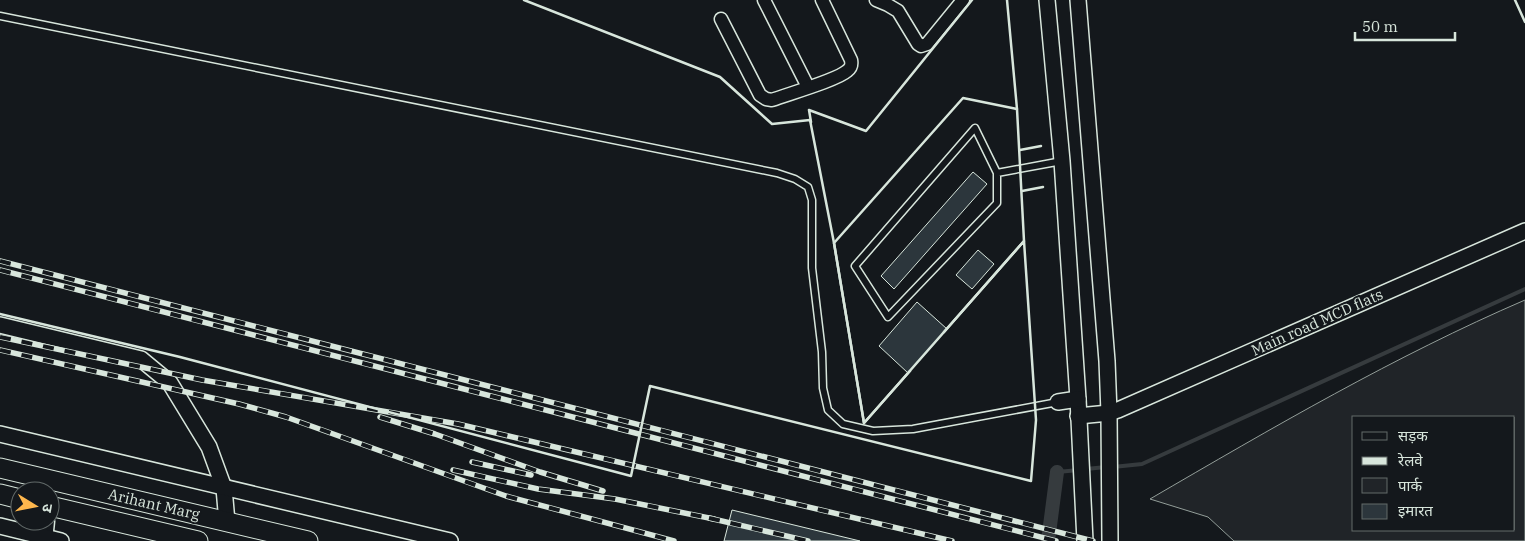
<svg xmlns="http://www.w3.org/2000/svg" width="1525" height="541" font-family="'IBM Plex Serif','Noto Sans Devanagari',serif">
	<rect width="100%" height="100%" fill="#14181c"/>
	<path fill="#202428" stroke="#939e99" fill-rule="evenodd" d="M 1525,300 L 1525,541 L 1234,541 L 1208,517 L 1150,499 C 1272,428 1395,356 1525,300 ZM 1354,417 L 1514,417 L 1514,530 L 1354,530 Z"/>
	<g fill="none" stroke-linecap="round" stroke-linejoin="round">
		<g stroke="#363b3e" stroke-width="4">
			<path d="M 1113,467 L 1142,464 L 1525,289"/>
			<path d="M 1086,469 L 1106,467"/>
			<path d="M 1057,472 L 1079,470"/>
		</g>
		<path stroke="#363b3e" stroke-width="14" d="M 1048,541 L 1057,472"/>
	</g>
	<g fill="#2c363c" stroke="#d8e6dc">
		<path d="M 973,172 L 987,184 L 894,289 L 881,276 Z"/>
		<path d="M 978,250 L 994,264 L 972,289 L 956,275 Z"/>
		<path d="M 917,302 L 947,329 L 908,373 L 879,346 Z"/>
		<path d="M 732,510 L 860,541 L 724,541 Z"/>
	</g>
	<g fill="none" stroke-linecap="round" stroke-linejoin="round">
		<defs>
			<g id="service">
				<path d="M 0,16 L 777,173 L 795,179 L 808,187 L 812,200 L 812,268 L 822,352 L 823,388 L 828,410 L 843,424 L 873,431 L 913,429 L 1058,402"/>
				<path d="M 997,173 L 975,128 L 855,266 L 888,317 L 997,203 L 997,173 L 1062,161"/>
			</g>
			<g id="minor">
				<path d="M 764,0 L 808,87"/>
				<path d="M 876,0 L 888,5 L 898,11 L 918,44 L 921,46 L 927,44 L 963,0"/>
				<path d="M 721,19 L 760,95 L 766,99 L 772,100 C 788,94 837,80 847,71 C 851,68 852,65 851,60 L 822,0"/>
				<path d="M 46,541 L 48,521"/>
			</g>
			<g id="tertiary">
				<path d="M 1047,0 L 1062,161 L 1078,399 L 1085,541"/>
				<path d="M 1078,0 L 1107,361 L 1109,413 L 1110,541"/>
				<path d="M 0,325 L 141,359 L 170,383 L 209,447 L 224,488 L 227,522"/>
				<path d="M 1058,402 L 1078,399"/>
				<path d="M 1078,416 L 1109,413 L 1118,410 L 1525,231"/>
				<path d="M 0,434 L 450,541"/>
				<path d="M 0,526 L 61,541"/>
			</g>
			<g id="primary">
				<path d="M 0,468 L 308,541"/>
				<path d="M 0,494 L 20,499"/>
				<path d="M 50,506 L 198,541"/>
			</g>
		</defs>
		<use href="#service" stroke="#d8e6dc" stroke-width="9"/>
		<use href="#minor" stroke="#d8e6dc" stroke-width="15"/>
		<use href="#tertiary" stroke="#d8e6dc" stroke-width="18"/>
		<use href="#primary" stroke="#d8e6dc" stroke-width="21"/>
		<use href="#service" stroke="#14181c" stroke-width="6"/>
		<use href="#minor" stroke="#14181c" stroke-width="12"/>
		<use href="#tertiary" stroke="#14181c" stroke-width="15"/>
		<use href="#primary" stroke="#14181c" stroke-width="19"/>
		<defs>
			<g id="rail">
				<path d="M 0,261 L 1093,541"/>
				<path d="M 0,270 L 1056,541"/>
				<path d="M 0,337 L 202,380 L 458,424 L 952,541"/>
				<path d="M 0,350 L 239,404 L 286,417 L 506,496 L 674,541"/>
				<path d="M 380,417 L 435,434 L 540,472 L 603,491"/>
				<path d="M 472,462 L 531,475"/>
				<path d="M 453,470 L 538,489 L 615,499 L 714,519"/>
				<path d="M 709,518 L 808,541"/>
			</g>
		</defs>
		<use href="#rail" stroke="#d8e6dc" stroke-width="5.5"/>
		<use href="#rail" stroke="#14181c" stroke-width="4" stroke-dasharray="11" stroke-linecap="butt"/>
		<g stroke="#d8e6dc" stroke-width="2.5">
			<path d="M 524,0 L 720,77 L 772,124 L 810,120 L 834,243 L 864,423 L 910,371"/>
			<path d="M 1007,0 L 1017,109 L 1016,109"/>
			<path d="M 1515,0 L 1525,22"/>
			<path d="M 963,98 L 1017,109 L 1024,241 L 864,423 L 834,243 Z"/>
			<path d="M 811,122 L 809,110 L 866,131 L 972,0"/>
			<path d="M 1020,150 L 1041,146"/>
			<path d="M 1022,191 L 1043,187"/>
			<path d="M 0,314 L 180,357 L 631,476 L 650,386 L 1031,481 L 1036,420 L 1024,241 L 944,332"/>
		</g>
	</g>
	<g text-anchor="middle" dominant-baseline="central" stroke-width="4" stroke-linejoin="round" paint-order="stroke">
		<g font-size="15" fill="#d8e6dc" stroke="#14181c">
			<text transform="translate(1317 322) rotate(-24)">Main road MCD flats</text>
			<text transform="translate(154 504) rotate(13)">Arihant Marg</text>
		</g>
	</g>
	<rect x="1352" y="416" width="162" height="115" fill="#14181c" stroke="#626a69"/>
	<rect x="1362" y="432" width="25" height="8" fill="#14181c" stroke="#626a69"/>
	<text x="1398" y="441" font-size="15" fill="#d8e6dc">सड़क</text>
	<rect x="1362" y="457" width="25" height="8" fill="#d8e6dc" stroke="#626a69"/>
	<text x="1398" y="466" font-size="15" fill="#d8e6dc">रेलवे</text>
	<rect x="1362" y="478" width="25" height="15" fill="#202428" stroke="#626a69"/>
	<text x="1398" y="491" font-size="15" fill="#d8e6dc">पार्क</text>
	<rect x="1362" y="504" width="25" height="15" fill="#2c363c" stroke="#626a69"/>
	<text x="1398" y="516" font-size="15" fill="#d8e6dc">इमारत</text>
	<g transform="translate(35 506) rotate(100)"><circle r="24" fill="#14181c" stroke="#626a69"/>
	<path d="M0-4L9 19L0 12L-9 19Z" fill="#ffb74d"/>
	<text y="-8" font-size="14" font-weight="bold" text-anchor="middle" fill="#d8e6dc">उ</text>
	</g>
	<path d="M1355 32v8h100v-8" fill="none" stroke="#d8e6dc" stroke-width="2.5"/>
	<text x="1362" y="32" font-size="15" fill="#d8e6dc" stroke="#14181c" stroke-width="4" paint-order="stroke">50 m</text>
</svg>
